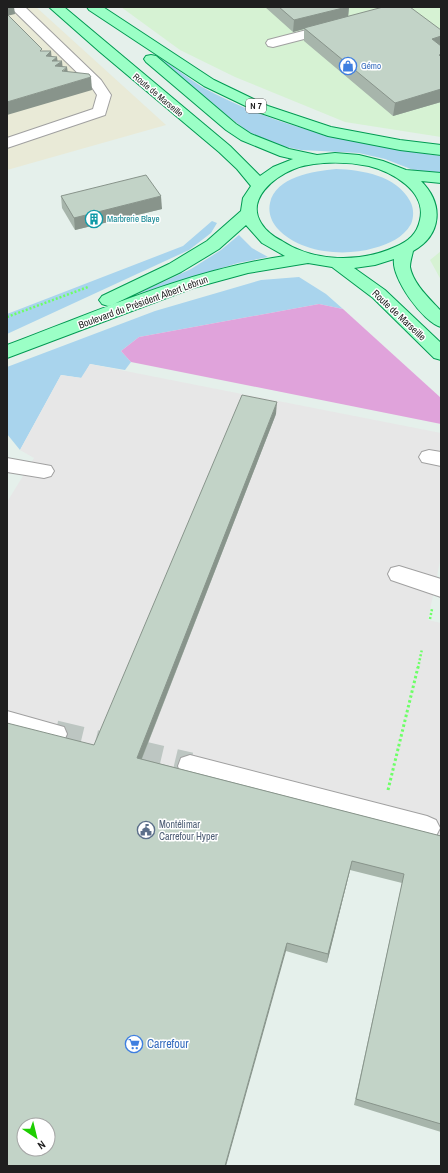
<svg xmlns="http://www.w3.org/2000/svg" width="448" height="1173" font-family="'Archivo Narrow',sans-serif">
	<rect width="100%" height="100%" fill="#e5f0eb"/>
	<g fill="#d6f2d3">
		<path d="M 121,7 L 441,7 L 441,137 L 345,122 L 235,77 L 180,50 Z"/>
		<path d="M 441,251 L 441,280 L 430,260 Z"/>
	</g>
	<path fill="#e9ead7" d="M 7,7 L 36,7 L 166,125 L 7,170 Z"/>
	<g fill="#a9d4ed">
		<path d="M 154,54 C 171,64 186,77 202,87 C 276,128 358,145 441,156 L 441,175 L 421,173 L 385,159 L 359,153 L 301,150 L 272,144 L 247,131 L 224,113 Z"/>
		<path d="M 336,169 C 362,170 396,175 410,201 C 414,208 414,217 411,224 C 403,238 389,244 374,248 C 344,257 299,253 277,228 C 271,221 268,212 270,203 C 275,177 314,171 336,169 Z"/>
		<path d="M 212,221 L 217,223 L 211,233 L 189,250 L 7,334 L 7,314 L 183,246 Z"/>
		<path d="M 239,235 L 252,248 L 268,257 L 238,263 L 137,294 L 191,269 L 221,250 Z"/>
		<path d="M 299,277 L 326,294 L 343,309 L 319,304 L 139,337 L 121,351 L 131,362 L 125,370 L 90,364 L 82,378 L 61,375 L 20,450 L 7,434 L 7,367 L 155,311 L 261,280 Z"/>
	</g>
	<path fill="#e7e7e7" d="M 90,364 L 441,433 L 441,556 L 428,620 L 441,623 L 441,848 L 7,732 L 7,502 L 34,458 L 20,450 L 61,375 L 81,378 Z"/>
	<path fill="#e0a3db" d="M 319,304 L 343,309 L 441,398 L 441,424 L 131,362 L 121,351 L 139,337 Z"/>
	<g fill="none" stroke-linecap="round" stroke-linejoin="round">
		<path stroke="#bdc6c2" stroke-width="27" stroke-dasharray="27 14" stroke-linecap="butt" d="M 55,734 L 190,766"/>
		<defs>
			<g id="minor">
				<path d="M 10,7 L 25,7 L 101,80 L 111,95 L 105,115 L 7,148 L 7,138 L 93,109 L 97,95 L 91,86 Z"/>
				<path d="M 334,23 L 339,24 L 341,27 L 339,30 L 273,47 L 268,46 L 266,43 L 268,40 Z"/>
				<path d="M 429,450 L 441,452 L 441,466 L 422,462 L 419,457 L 422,452 Z"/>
				<path d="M 7,458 L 51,466 L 54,471 L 51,476 L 44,478 L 7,472 Z"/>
				<path d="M 399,566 L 441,579 L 441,597 L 391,580 L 388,574 L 391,568 Z"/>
				<path d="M 7,711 L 64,727 L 67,734 L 64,741 L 55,744 L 7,731 Z"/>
				<path d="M 190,755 L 427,816 L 436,820 L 440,828 L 436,836 L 427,840 L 190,777 L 181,774 L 178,766 L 181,758 Z"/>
			</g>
			<g id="major">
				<path d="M 49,7 L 64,7 L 230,146 L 260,176 L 273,167 L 293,159 L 280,156 L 241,140 L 226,130 L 146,62 L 144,59 L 146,56 L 151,55 L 156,56 L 236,124 L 251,134 L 289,149 L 317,155 L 335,153 L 359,155 L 383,161 L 406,170 L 441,173 L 441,183 L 421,181 C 444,204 442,235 413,251 C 412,256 410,262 410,267 C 413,284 430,299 441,311 L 441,327 C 423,322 391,278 394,259 L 375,265 L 354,268 L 385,290 L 441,343 L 441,360 L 434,358 L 373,298 L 332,267 L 308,263 L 248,273 L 193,288 L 7,358 L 7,345 C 98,311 188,270 285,256 L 262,243 L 246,225 L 219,249 L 181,272 L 114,304 L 108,306 L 102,304 L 99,300 L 102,296 L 169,264 L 207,241 L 241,211 L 243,198 L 251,186 L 237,169 L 219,152 L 100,52 ZM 324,163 C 338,162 354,163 369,166 C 392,172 427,191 420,220 C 417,234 409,241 395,247 C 360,263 314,262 282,241 C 274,237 266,231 261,223 C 246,199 274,177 294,169 C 303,165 314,164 324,163 Z"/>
				<path d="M 87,7 L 103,7 L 214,80 L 268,106 L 331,127 L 400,140 L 441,145 L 441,155 L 400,150 L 328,136 L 258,112 L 204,86 L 89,10 Z"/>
			</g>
		</defs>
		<use href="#minor" stroke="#a0a0a0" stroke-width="2"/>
		<use href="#major" stroke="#009a52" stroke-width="2"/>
		<g stroke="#6dff67" stroke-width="2.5" stroke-dasharray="2 2" stroke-linecap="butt">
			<path d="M 7,317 L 88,287"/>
			<path d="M 430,619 L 432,609"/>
			<path d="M 418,668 L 422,649"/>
		</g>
		<path stroke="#6dff67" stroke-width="3" stroke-dasharray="2.5 2.5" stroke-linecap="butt" d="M 388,790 L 418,667"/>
		<use href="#minor" fill="#fff" fill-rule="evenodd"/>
		<use href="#major" fill="#9bffc6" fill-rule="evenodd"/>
	</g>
	<g fill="#a7b5ab">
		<path d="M 265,7 L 349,7 L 348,16 L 441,30 L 441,102 L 393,116 L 304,41 L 304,29 L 293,32 Z"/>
		<path d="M 61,196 L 162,209 L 75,230 L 62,208 Z"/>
		<path d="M 276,414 L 142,759 L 441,836 L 441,1132 L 354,1105 L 402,883 L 350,870 L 327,963 L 286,951 L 94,745 Z"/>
	</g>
	<g fill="#88948b">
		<path d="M 7,7 L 14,7 L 15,14 L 7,16 Z"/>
		<path d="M 347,7 L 349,7 L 348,18 L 304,28 L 304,29 L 293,32 L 294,20 Z"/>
		<path d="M 441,36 L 441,48 L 432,39 Z"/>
		<path d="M 51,51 L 52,61 L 57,57 L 58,64 L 62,61 L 63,71 L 67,67 L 69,80 L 46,56 Z"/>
		<path d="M 91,77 L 92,90 L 7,115 L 7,102 Z"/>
		<path d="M 441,89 L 441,102 L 393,116 L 395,103 Z"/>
		<path d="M 161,196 L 162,209 L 75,230 L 74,218 Z"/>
		<path d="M 277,402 L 276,414 L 138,768 L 137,758 Z"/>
		<path d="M 352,861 L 350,870 L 327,963 L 328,954 Z"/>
		<path d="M 287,943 L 286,951 L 226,1166 L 225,1166 Z"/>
	</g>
	<g fill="#c2d3c7" stroke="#88948b" fill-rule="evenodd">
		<path d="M 279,7 L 347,7 L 294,20 Z"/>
		<path d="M 383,7 L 410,7 L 441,30 L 441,36 L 432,39 L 441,46 L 441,54 L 439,55 L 441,57 L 441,89 L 395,103 L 304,28 Z"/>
		<path d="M 7,14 L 42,49 L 40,51 L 51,51 L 46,56 L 57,57 L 52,61 L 62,61 L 55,66 L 67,67 L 62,71 L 89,74 L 91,77 L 7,102 Z"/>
		<path d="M 146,175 L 161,196 L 74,218 L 61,196 Z"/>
		<path d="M 242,395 L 277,402 L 137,758 L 441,836 L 441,1124 L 356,1099 L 404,874 L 352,861 L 328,954 L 287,943 L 225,1166 L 7,1166 L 7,723 L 94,745 ZM 24,1125 L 48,1125 L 48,1149 L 24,1149 Z"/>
	</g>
	<defs>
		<symbol id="shop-ring" viewBox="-11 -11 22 22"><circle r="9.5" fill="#fff" stroke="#3f7fe0" stroke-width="1.5"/><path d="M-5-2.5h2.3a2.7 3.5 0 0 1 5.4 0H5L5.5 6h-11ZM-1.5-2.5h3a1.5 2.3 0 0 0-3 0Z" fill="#3f7fe0"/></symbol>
		<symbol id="building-ring" viewBox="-11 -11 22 22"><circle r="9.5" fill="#fff" stroke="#0f9aa8" stroke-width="1.5"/><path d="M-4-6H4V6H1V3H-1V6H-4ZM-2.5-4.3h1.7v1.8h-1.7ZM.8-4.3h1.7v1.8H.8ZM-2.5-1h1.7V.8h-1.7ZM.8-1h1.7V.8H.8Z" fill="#0f9aa8"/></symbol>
		<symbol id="civic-ring" viewBox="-11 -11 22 22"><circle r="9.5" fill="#fff" stroke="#5c6f8a" stroke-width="1.5"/><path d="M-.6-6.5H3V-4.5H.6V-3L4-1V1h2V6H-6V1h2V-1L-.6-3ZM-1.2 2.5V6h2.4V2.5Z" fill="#5c6f8a"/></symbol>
		<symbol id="supermarket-ring" viewBox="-11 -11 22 22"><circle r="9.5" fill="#fff" stroke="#3f7fe0" stroke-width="1.5"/><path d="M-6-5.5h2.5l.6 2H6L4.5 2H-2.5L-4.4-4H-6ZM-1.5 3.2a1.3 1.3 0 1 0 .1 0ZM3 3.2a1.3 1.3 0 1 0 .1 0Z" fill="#3f7fe0"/></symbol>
	</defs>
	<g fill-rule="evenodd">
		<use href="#shop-ring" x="338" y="56" width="20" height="20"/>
		<use href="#building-ring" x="84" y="209" width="20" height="20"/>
		<use href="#civic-ring" x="136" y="820" width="20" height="20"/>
		<use href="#supermarket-ring" x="124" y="1034" width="20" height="20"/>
	</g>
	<g text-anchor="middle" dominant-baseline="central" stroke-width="3" stroke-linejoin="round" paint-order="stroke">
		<g font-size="9" fill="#366cbe" stroke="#fff" text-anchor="start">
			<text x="361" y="66">Gémo</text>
		</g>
		<g font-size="9" fill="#1f1f1f" stroke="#fff">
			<text transform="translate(158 95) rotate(40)">Route de Marseille</text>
		</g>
		<rect fill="#fff" stroke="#626262" stroke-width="1" x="246" y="99" width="20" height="14" rx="3"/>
		<g font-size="9" font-weight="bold" fill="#1f1f1f">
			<text x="256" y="106">N 7</text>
		</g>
		<g font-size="9" fill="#0d838f" stroke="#fff" text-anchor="start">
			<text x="107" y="219">Marbrerie Blaye</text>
		</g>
		<g font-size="10" fill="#1f1f1f" stroke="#fff">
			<text transform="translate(143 302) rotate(-20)">Boulevard du Président Albert Lebrun</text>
			<text transform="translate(399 315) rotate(43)">Route de Marseille</text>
		</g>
		<g font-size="10" fill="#4e5e75" stroke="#fff" text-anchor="start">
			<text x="159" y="824">Montélimar<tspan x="159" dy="12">Carrefour Hyper</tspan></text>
		</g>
		<g font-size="12" fill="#366cbe" stroke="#fff" text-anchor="start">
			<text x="147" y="1044">Carrefour</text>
		</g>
	</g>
	<rect width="448" height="1173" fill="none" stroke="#1f1f1f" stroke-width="16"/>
	<g transform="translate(36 1137) rotate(145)"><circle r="19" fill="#ffffff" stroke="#a5a5a5"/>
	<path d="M0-3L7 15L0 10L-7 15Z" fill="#1dce00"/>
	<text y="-6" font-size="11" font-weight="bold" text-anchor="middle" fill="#1f1f1f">N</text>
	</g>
</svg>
